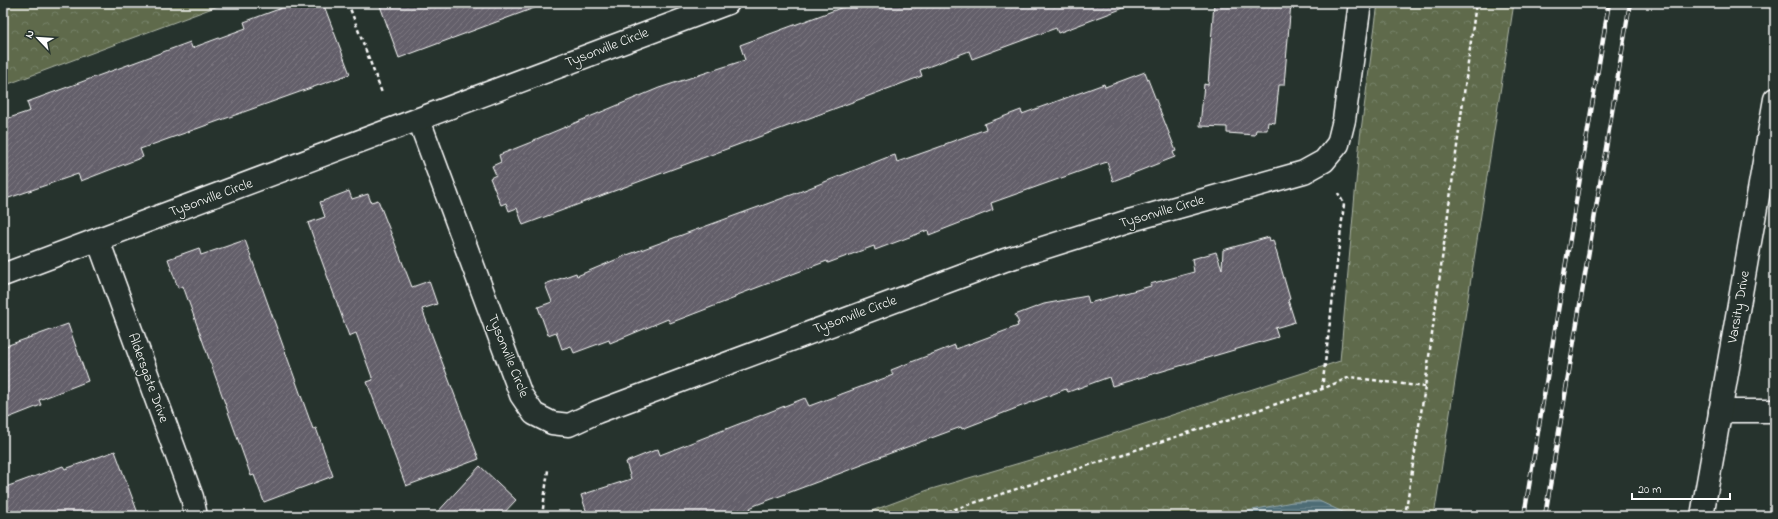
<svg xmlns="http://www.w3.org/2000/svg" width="1778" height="519" font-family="'Indie Flower',sans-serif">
	<defs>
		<pattern id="forest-crowns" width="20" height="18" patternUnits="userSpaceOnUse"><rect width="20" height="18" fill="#5e6b4c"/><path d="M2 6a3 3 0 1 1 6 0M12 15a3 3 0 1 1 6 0" fill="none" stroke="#768167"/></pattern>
		<pattern id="water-rules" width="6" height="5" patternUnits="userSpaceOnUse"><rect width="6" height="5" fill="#4d6c74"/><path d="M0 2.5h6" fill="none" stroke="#688289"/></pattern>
		<pattern id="building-hatch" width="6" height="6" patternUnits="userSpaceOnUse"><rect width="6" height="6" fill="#645f6a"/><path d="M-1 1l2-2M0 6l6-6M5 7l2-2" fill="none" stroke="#7b7780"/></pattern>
	</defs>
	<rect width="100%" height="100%" fill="#26332d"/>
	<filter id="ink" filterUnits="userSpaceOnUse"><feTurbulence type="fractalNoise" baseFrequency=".025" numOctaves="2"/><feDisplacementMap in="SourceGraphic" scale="8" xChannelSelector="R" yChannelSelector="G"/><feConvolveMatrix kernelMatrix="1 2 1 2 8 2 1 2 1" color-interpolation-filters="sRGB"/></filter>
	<g filter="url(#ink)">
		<g fill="url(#forest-crowns)" stroke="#aeb5a6">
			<path d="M 3,3 L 226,3 L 3,86 Z"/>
			<path d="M 1378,3 L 1514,3 L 1434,516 L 858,516 L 928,490 L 1057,452 L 1340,361 L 1360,138 Z"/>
		</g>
		<path fill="url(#water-rules)" stroke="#94a7ac" d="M 1319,501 L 1349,515 L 1349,516 L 1223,516 L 1292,502 Z"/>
		<g fill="url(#building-hatch)" stroke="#fff">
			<path d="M 295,3 L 300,3 L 303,10 L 323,3 L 350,74 L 140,149 L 143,157 L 81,181 L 78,174 L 3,200 L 3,120 L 30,111 L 27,102 L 190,42 L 192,48 L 246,28 L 244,22 Z"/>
			<path d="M 379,3 L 536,3 L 537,7 L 399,58 Z"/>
			<path d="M 854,3 L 1129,3 L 1129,6 L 1058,33 L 1056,28 L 972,59 L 969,51 L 920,70 L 922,76 L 523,225 L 517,208 L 509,211 L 506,203 L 501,205 L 490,178 L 496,175 L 492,166 L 501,162 L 499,155 L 534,141 L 534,140 L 659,88 L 745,60 L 740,45 Z"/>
			<path d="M 1214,3 L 1291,3 L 1284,85 L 1279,85 L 1275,123 L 1268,122 L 1267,130 L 1256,130 L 1255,135 L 1227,133 L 1227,127 L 1200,126 L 1204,84 L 1208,85 Z"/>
			<path d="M 1145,72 L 1176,151 L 1173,152 L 1175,157 L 1113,181 L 1107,162 L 1095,166 L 991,203 L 993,210 L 952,226 L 929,235 L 928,230 L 875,250 L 874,246 L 828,263 L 827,261 L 735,296 L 735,298 L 670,323 L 668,319 L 610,343 L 609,340 L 574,353 L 571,346 L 562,349 L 556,332 L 548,335 L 538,307 L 552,302 L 545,284 L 576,273 L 577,276 L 627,255 L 794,194 L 888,157 L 895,155 L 897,162 L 945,145 L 945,144 L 986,129 L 984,124 L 1021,110 L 1022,114 L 1104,84 L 1105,87 Z"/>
			<path d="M 349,191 L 352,199 L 368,194 L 371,202 L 378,200 L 412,287 L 429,281 L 437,304 L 422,309 L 479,459 L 406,486 L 367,382 L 373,380 L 356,333 L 349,336 L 308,223 L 325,217 L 320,202 Z"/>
			<path d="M 1269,237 L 1270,241 L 1273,240 L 1290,299 L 1288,300 L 1295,322 L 1275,328 L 1278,337 L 1112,386 L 1109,377 L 1068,392 L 1066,389 L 962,429 L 961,427 L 861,464 L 862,465 L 756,505 L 750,508 L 753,516 L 588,516 L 581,495 L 631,479 L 626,462 L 658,449 L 660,455 L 805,398 L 809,406 L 893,375 L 891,370 L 955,345 L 956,349 L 1018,326 L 1017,323 L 1019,323 L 1015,315 L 1044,304 L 1087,296 L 1089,303 L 1151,286 L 1150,284 L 1194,272 L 1192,259 L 1216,252 L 1222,269 L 1223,250 Z"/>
			<path d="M 245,240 L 313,429 L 316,428 L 333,476 L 264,502 L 254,475 L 251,476 L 183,286 L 178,288 L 168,259 L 199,248 L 201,255 Z"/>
			<path d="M 68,324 L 88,381 L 39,400 L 41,405 L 3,420 L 3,347 Z"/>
			<path d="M 115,451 L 139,516 L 3,516 L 3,488 L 63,466 L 65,469 Z"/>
			<path d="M 480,466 L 516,500 L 501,516 L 434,516 Z"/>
		</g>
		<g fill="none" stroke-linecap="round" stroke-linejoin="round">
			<defs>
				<g id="street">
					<path d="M 419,120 L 521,395 L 534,414 L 552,423 L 569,425 L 597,412 L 1005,260 L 1132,220 L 1304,172 L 1324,161 L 1338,144 L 1344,120 L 1360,3"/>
					<path d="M 98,240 L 192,497 L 196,516"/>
					<path d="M 3,275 L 728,3"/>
					<path d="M 1720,411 L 1775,411"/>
					<path d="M 1702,516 L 1775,99"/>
				</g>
			</defs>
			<use href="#street" stroke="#fff" stroke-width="25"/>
			<g stroke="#fff" stroke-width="2.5" stroke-dasharray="4 3" stroke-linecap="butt">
				<path d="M 348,3 L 382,93"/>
				<path d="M 1322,389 L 1344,204 L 1338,193"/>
				<path d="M 542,516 L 548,470"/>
				<path d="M 934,516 L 1322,389 L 1350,377 L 1425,387"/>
				<path d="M 1405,516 L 1425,387 L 1476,3"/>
			</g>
			<use href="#street" stroke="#26332d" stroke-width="22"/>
			<defs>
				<g id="rail">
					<path d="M 1524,516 L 1609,3"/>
					<path d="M 1545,516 L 1630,3"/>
				</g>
			</defs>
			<use href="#rail" stroke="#fff" stroke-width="4.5"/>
			<use href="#rail" stroke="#26332d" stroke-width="3" stroke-dasharray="9" stroke-linecap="butt"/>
		</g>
	</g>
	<g text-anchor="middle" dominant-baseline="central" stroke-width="3" stroke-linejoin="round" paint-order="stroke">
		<g font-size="14" fill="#fff" stroke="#26332d">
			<text transform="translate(607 48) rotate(-21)">Tysonville Circle</text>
			<text transform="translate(211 198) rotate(-20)">Tysonville Circle</text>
			<text transform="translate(1162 212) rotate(-16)">Tysonville Circle</text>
			<text transform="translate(1739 307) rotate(-80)">Varsity Drive</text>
			<text transform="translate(855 315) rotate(-20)">Tysonville Circle</text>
			<text transform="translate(508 356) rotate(68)">Tysonville Circle</text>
			<text transform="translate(148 378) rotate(70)">Aldersgate Drive</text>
		</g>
	</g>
	<rect width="1778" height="519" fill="none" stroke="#26332d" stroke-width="16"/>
	<rect x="8" y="8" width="1762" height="503" fill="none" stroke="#fff" stroke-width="1.5" filter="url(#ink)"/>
	<g transform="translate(38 38) rotate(295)" stroke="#26332d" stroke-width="3" paint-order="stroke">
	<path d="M0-3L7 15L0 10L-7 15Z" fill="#ffffff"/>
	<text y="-6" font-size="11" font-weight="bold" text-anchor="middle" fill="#ffffff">N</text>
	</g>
	<path d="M1632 493v6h98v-6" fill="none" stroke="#ffffff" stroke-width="2"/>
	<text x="1638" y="493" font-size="12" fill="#ffffff" stroke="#26332d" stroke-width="3" paint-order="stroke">20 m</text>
</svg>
